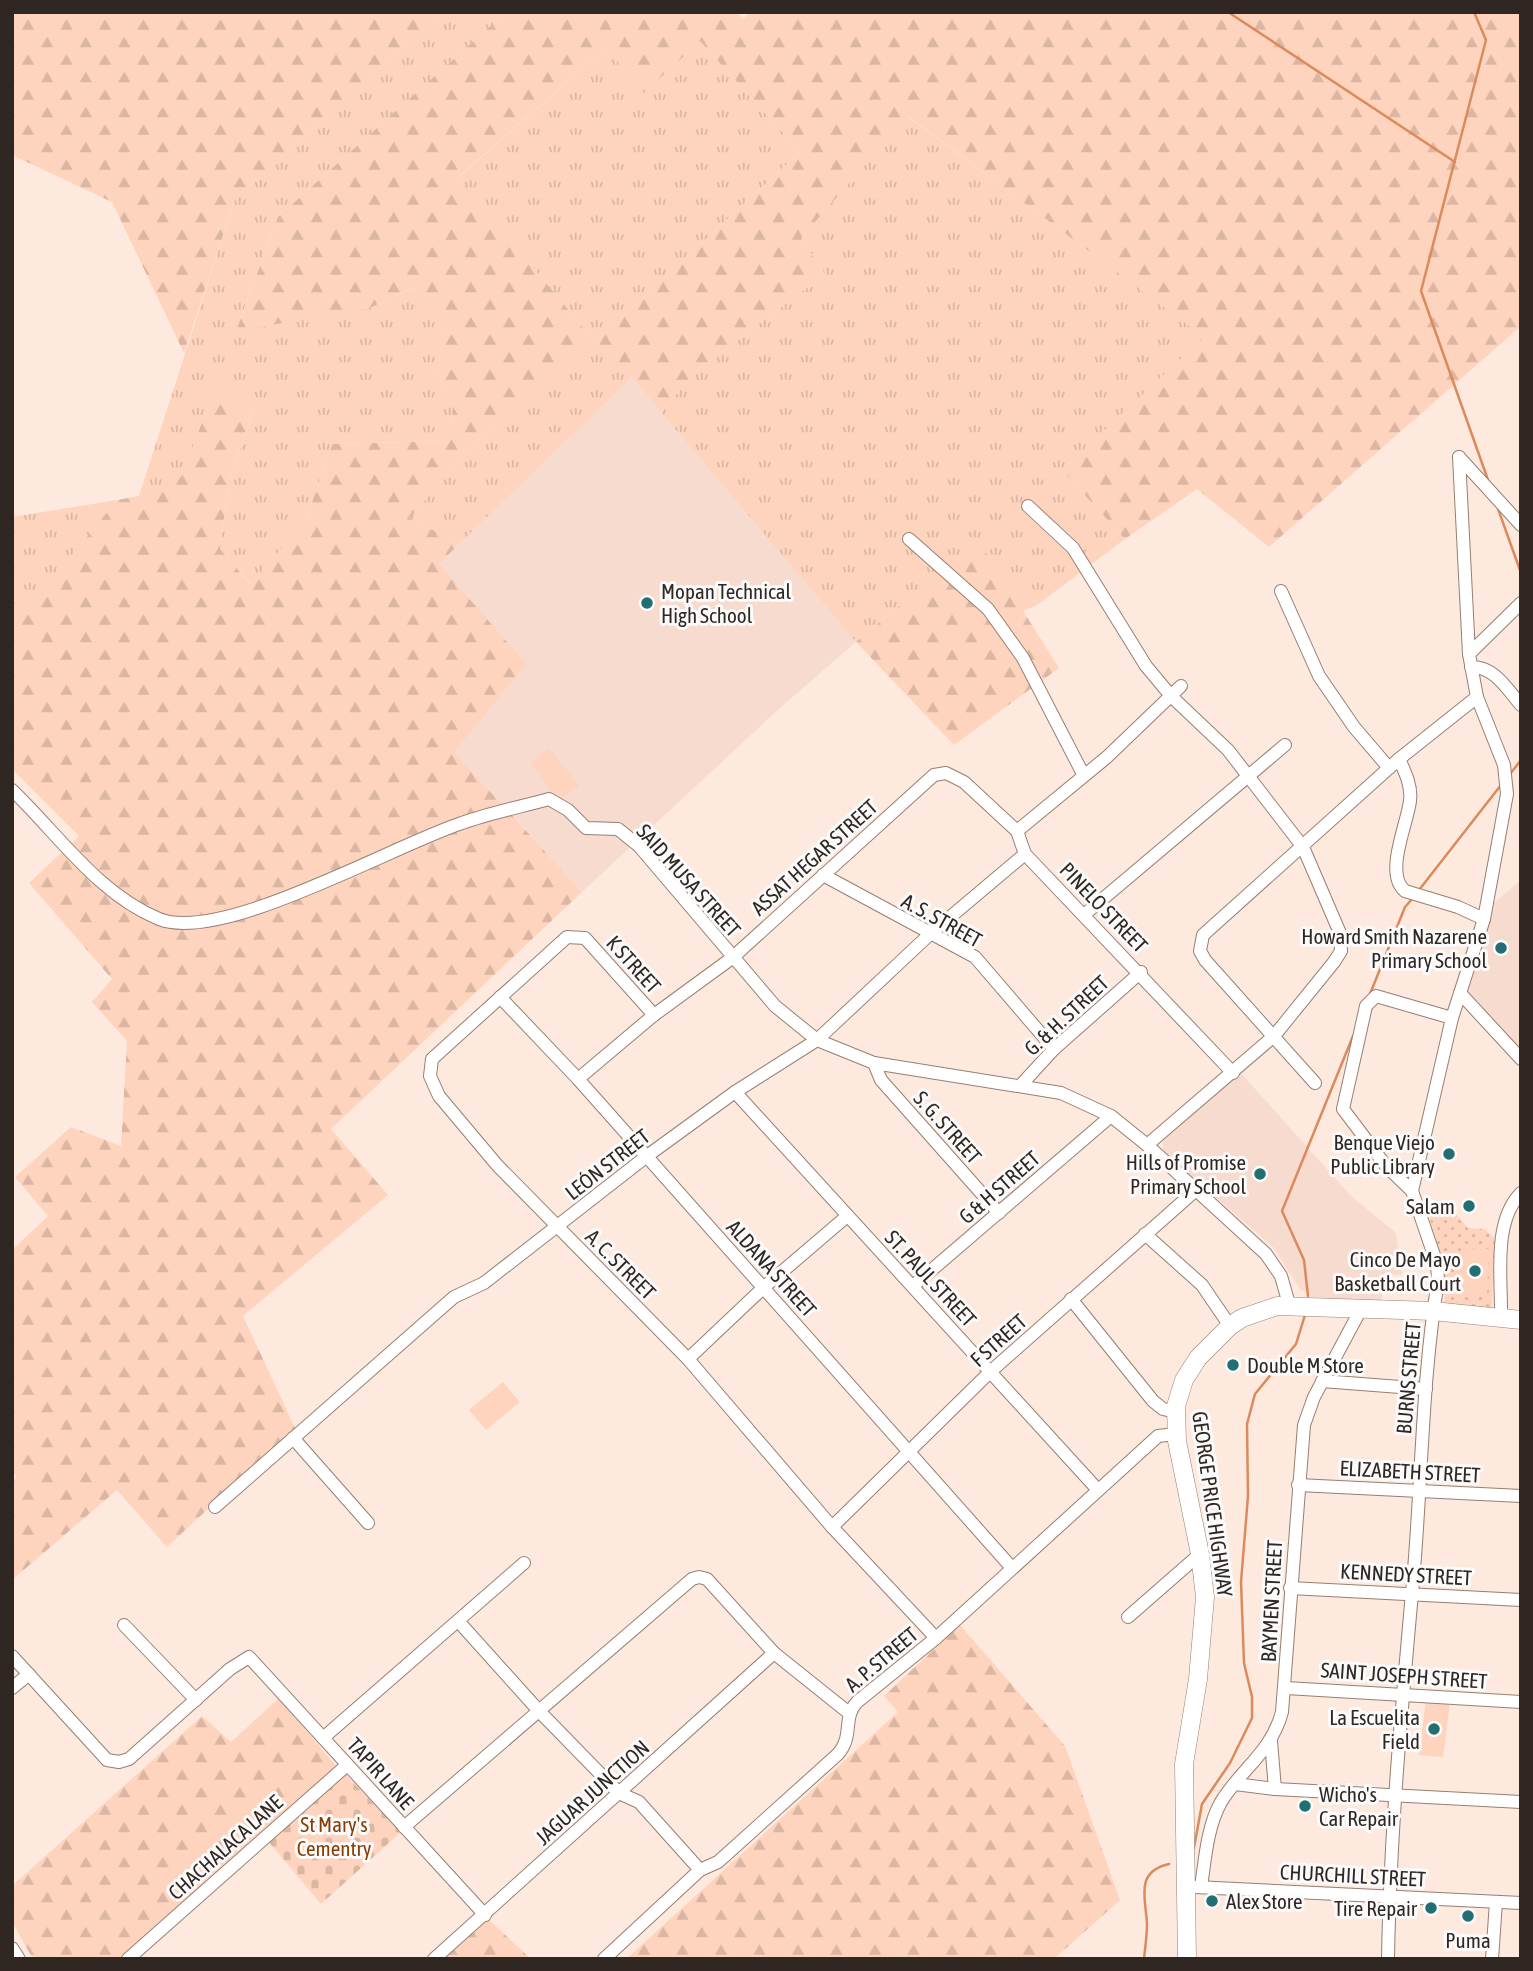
<svg xmlns="http://www.w3.org/2000/svg" width="1533" height="1971" font-family="'Asap Condensed',sans-serif">
	<defs>
		<pattern id="grass-tufts" width="24" height="20" patternUnits="userSpaceOnUse" patternTransform="scale(1.75)"><rect width="24" height="20" fill="#fed4be"/><path d="M3 7l-1-3M5 7V3M7 7l1-3M15 17l-1-3M17 17v-4M19 17l1-3" fill="none" stroke="#dab6a3"/></pattern>
		<pattern id="forest-firs" width="22" height="20" patternUnits="userSpaceOnUse" patternTransform="scale(1.75)"><rect width="22" height="20" fill="#fed4be"/><path d="M5 1l3.5 6h-7zM16 11l3.5 6h-7z" fill="#dab6a3"/></pattern>
		<pattern id="cemetery-stones" width="16" height="16" patternUnits="userSpaceOnUse" patternTransform="scale(1.75)"><rect width="16" height="16" fill="#fed4be"/><path d="M2 7V4a2 2 0 0 1 4 0v3zM10 15v-3a2 2 0 0 1 4 0v3z" fill="#dab6a3"/></pattern>
		<pattern id="park-dots" width="8" height="8" patternUnits="userSpaceOnUse" patternTransform="scale(1.75)"><rect width="8" height="8" fill="#fed4be"/><path d="M2 2h.1M6 6h.1" fill="none" stroke="#dab6a3" stroke-width="1.8" stroke-linecap="round"/></pattern>
	</defs>
	<rect width="100%" height="100%" fill="#fee9de"/>
	<g fill="#f6dbce">
		<path d="M 632,377 L 856,642 L 782,706 L 582,892 L 454,752 L 438,564 Z"/>
		<path d="M 1521,880 L 1521,1051 L 1468,991 L 1493,904 Z"/>
		<path d="M 1239,1071 L 1351,1196 L 1396,1233 L 1402,1275 L 1385,1274 L 1381,1303 L 1312,1297 L 1300,1289 L 1274,1248 L 1163,1151 L 1163,1138 Z"/>
	</g>
	<g fill="url(#grass-tufts)">
		<path d="M 442,12 L 506,12 L 278,217 L 236,330 L 370,308 L 412,288 L 440,298 L 450,318 L 436,371 L 453,405 L 450,441 L 332,444 L 305,523 L 251,584 L 220,550 L 229,480 L 255,406 L 215,389 L 181,478 L 139,496 L 235,199 Z"/>
		<path d="M 700,41 L 800,152 L 595,342 L 632,377 L 459,544 L 410,518 L 477,440 L 595,342 L 458,178 L 606,48 Z"/>
		<path d="M 907,116 L 1205,337 L 1062,470 L 1125,539 L 1037,605 L 974,543 L 856,642 L 661,412 L 695,372 L 825,274 L 801,238 Z"/>
		<path d="M 117,500 L 12,631 L 12,517 Z"/>
	</g>
	<g fill="url(#forest-firs)" fill-rule="evenodd">
		<path d="M 12,12 L 442,12 L 235,199 L 184,353 L 112,202 L 12,155 Z"/>
		<path d="M 506,12 L 737,12 L 743,19 L 750,12 L 1521,12 L 1521,326 L 1269,547 L 1197,489 L 1125,539 L 1062,470 L 1204,337 L 908,116 L 801,238 L 825,274 L 695,372 L 661,412 L 632,377 L 595,343 L 477,440 L 410,518 L 459,544 L 439,564 L 526,664 L 454,752 L 582,892 L 331,1129 L 388,1195 L 243,1316 L 295,1428 L 167,1547 L 117,1490 L 12,1580 L 12,1481 L 17,1477 L 12,1471 L 12,1250 L 48,1216 L 15,1177 L 71,1127 L 121,1146 L 127,1041 L 92,1002 L 112,979 L 29,883 L 79,836 L 12,769 L 12,629 L 117,500 L 139,496 L 181,477 L 215,389 L 255,405 L 229,480 L 220,549 L 250,584 L 305,523 L 332,444 L 450,441 L 453,405 L 436,371 L 450,318 L 440,298 L 411,288 L 370,308 L 236,331 L 278,217 ZM 700,41 L 800,152 L 595,342 L 458,177 L 606,48 L 644,93 Z"/>
		<path d="M 975,542 L 1037,605 L 1023,611 L 1059,668 L 954,745 L 856,642 Z"/>
		<path d="M 960,1625 L 1065,1746 L 1120,1900 L 1054,1959 L 626,1959 L 898,1712 L 884,1696 Z"/>
		<path d="M 279,1698 L 340,1771 L 119,1959 L 33,1959 L 12,1922 L 12,1886 L 202,1716 L 231,1742 Z"/>
		<path d="M 485,1916 L 531,1959 L 439,1959 Z"/>
	</g>
	<path fill="url(#cemetery-stones)" d="M 343,1772 L 401,1832 L 321,1904 L 267,1840 Z"/>
	<path fill="url(#park-dots)" d="M 1443,1199 L 1468,1228 L 1485,1229 L 1495,1239 L 1492,1309 L 1444,1308 L 1445,1271 L 1428,1213 Z"/>
	<g fill="#fed4be">
		<path d="M 549,748 L 579,786 L 559,801 L 530,763 Z"/>
		<path d="M 1463,1248 L 1489,1249 L 1487,1295 L 1462,1294 Z"/>
		<path d="M 503,1382 L 520,1402 L 486,1430 L 469,1410 Z"/>
		<path d="M 1426,1700 L 1450,1703 L 1443,1757 L 1419,1755 Z"/>
	</g>
	<g fill="none" stroke-linecap="round" stroke-linejoin="round">
		<g stroke="#dc8a5c" stroke-width="2.5">
			<path d="M 1228,12 L 1455,162"/>
			<path d="M 1474,12 L 1486,40 L 1421,291 L 1488,480"/>
			<path d="M 1497,506 L 1521,573"/>
			<path d="M 1510,774 L 1521,760"/>
			<path d="M 1419,890 L 1501,785"/>
			<path d="M 1370,994 L 1405,907 L 1413,898"/>
			<path d="M 1308,1296 L 1304,1260 L 1282,1211 L 1353,1036"/>
			<path d="M 1193,1853 L 1202,1804 L 1230,1763 L 1252,1718 L 1252,1697 L 1244,1663 L 1241,1582 L 1248,1496 L 1247,1424 L 1255,1394 L 1296,1344 L 1305,1315"/>
			<path d="M 1144,1959 C 1145,1948 1147,1936 1147,1924 C 1146,1899 1134,1872 1169,1864"/>
		</g>
		<defs>
			<g id="minor">
				<path d="M 1459,457 L 1521,525"/>
				<path d="M 1028,506 L 1073,548 L 1146,666 L 1171,696 L 1228,750 L 1303,847 L 1340,933 L 1341,951 L 1334,962 L 1274,1036 L 1147,1145"/>
				<path d="M 909,539 L 988,609 L 1023,658 L 1083,774"/>
				<path d="M 1281,591 L 1319,676 L 1354,727 L 1389,768"/>
				<path d="M 1469,654 L 1521,603"/>
				<path d="M 1471,667 C 1494,666 1507,689 1521,705"/>
				<path d="M 1399,759 C 1405,772 1412,786 1410,801 C 1407,825 1384,874 1405,891 L 1458,907 L 1484,919"/>
				<path d="M 12,790 C 58,834 98,894 159,919 C 222,944 394,845 462,823 C 490,813 520,807 549,799 L 568,810 L 586,828 L 618,829 L 639,846 L 775,1006 L 817,1040 L 874,1063 L 1061,1093 L 1111,1116 L 1147,1145 L 1266,1254 L 1281,1276 L 1289,1304"/>
				<path d="M 1017,831 L 1107,757 L 1181,686"/>
				<path d="M 823,875 L 975,957 L 1054,1049"/>
				<path d="M 1085,914 L 1285,745"/>
				<path d="M 1460,993 L 1521,1059"/>
				<path d="M 500,997 L 578,1079 L 1012,1568"/>
				<path d="M 654,1015 L 585,938 L 567,937 L 432,1059 L 430,1076 L 439,1096 L 497,1165 L 688,1359 L 832,1527 L 936,1638"/>
				<path d="M 874,1063 L 881,1080 L 999,1213"/>
				<path d="M 578,1079 L 654,1015 L 732,958 L 934,775 L 946,773 L 964,782 L 1017,831 L 1025,854 L 1233,1073"/>
				<path d="M 1315,1083 L 1205,960 L 1200,951 L 1203,935 L 1399,759 L 1477,697"/>
				<path d="M 1020,1086 L 1054,1049 L 1141,972"/>
				<path d="M 735,1092 L 1098,1490"/>
				<path d="M 1412,1191 L 1386,1166 L 1343,1109 L 1366,1006 L 1376,996 L 1452,1018"/>
				<path d="M 1145,1234 L 1202,1285 L 1230,1326"/>
				<path d="M 913,1286 L 1111,1116"/>
				<path d="M 1071,1299 L 1153,1401 L 1163,1409 L 1176,1412"/>
				<path d="M 1501,1318 C 1502,1280 1492,1222 1521,1193"/>
				<path d="M 688,1359 L 763,1288 L 846,1217"/>
				<path d="M 1322,1381 L 1426,1389"/>
				<path d="M 293,1438 L 368,1523"/>
				<path d="M 1298,1485 L 1521,1496"/>
				<path d="M 215,1507 L 454,1297 L 484,1283 L 647,1156 L 735,1092 L 817,1040 L 930,934 L 1025,854"/>
				<path d="M 832,1527 L 990,1372 L 1196,1190"/>
				<path d="M 1290,1588 L 1521,1600"/>
				<path d="M 1128,1617 L 1200,1554"/>
				<path d="M 459,1622 L 539,1711 L 619,1793 L 639,1802 L 700,1870"/>
				<path d="M 124,1625 L 196,1700"/>
				<path d="M 12,1656 L 107,1760 L 119,1762 L 129,1759 L 230,1669 L 249,1657 L 485,1915"/>
				<path d="M 12,1688 L 29,1674"/>
				<path d="M 1286,1688 L 1521,1702"/>
				<path d="M 323,1738 L 524,1563"/>
				<path d="M 1271,1741 L 1275,1789"/>
				<path d="M 1235,1784 L 1275,1789 L 1521,1802"/>
				<path d="M 404,1827 L 692,1579 L 699,1577 L 707,1579 L 774,1653 L 849,1713"/>
				<path d="M 1195,1887 L 1521,1903"/>
				<path d="M 1201,1887 C 1205,1860 1207,1827 1221,1802 C 1241,1769 1271,1753 1282,1712 L 1304,1425 L 1314,1397 L 1361,1309"/>
				<path d="M 12,1948 L 19,1959"/>
				<path d="M 128,1959 L 347,1765"/>
				<path d="M 434,1959 L 774,1653"/>
				<path d="M 604,1959 L 700,1870 L 718,1862 L 838,1754 C 854,1736 842,1718 857,1702 L 936,1638 L 1158,1436 L 1176,1434"/>
				<path d="M 1388,1959 C 1390,1837 1401,1715 1412,1593 C 1422,1489 1421,1384 1438,1281 L 1437,1264 L 1412,1191 L 1452,1018 L 1484,919 L 1507,794 L 1504,765 L 1477,697 L 1469,654 L 1459,457"/>
				<path d="M 1492,1959 L 1496,1902"/>
			</g>
			<path id="highway" d="M 1187,1959 L 1184,1764 L 1198,1679 L 1205,1597 L 1200,1554 L 1177,1441 L 1176,1406 L 1184,1380 L 1198,1358 L 1230,1326 L 1242,1318 L 1277,1306 L 1433,1311 L 1521,1320"/>
		</defs>
		<use href="#minor" stroke="#967f72" stroke-width="14"/>
		<use href="#highway" stroke="#967f72" stroke-width="19"/>
		<use href="#minor" stroke="#fff" stroke-width="12"/>
		<use href="#highway" stroke="#fff" stroke-width="18"/>
	</g>
	<g fill="#226e72" stroke="#fbfbfb" stroke-width="2.5">
		<circle cx="647" cy="603" r="7"/>
		<circle cx="1501" cy="948" r="7"/>
		<circle cx="1449" cy="1154" r="7"/>
		<circle cx="1260" cy="1174" r="7"/>
		<circle cx="1469" cy="1206" r="7"/>
		<circle cx="1475" cy="1271" r="7"/>
		<circle cx="1233" cy="1365" r="7"/>
		<circle cx="1434" cy="1729" r="7"/>
		<circle cx="1305" cy="1806" r="7"/>
		<circle cx="1212" cy="1901" r="7"/>
		<circle cx="1431" cy="1908" r="7"/>
		<circle cx="1468" cy="1916" r="7"/>
	</g>
	<g text-anchor="middle" dominant-baseline="central" stroke-width="6" stroke-linejoin="round" paint-order="stroke">
		<g font-size="21" fill="#312722" stroke="#fbfbfb" text-anchor="end">
			<text x="661" y="591" text-anchor="start">Mopan Technical<tspan x="661" dy="24">High School</tspan></text>
			<text x="1487" y="936">Howard Smith Nazarene<tspan x="1487" dy="24">Primary School</tspan></text>
			<text x="1435" y="1142">Benque Viejo<tspan x="1435" dy="24">Public Library</tspan></text>
			<text x="1246" y="1162">Hills of Promise<tspan x="1246" dy="24">Primary School</tspan></text>
			<text x="1455" y="1206">Salam</text>
			<text x="1461" y="1259">Cinco De Mayo<tspan x="1461" dy="24">Basketball Court</tspan></text>
			<text x="1247" y="1365" text-anchor="start">Double M Store</text>
			<text x="1420" y="1717">La Escuelita<tspan x="1420" dy="24">Field</tspan></text>
			<text x="1319" y="1794" text-anchor="start">Wicho's<tspan x="1319" dy="24">Car Repair</tspan></text>
			<text x="1226" y="1901" text-anchor="start">Alex Store</text>
			<text x="1417" y="1908">Tire Repair</text>
			<text x="1468" y="1940" text-anchor="middle">Puma</text>
		</g>
		<g font-size="21" fill="#312722" stroke="#fbfbfb">
			<text transform="translate(814 857) rotate(-42)">ASSAT HEGAR STREET</text>
			<text transform="translate(689 880) rotate(48)">SAID MUSA STREET</text>
			<text transform="translate(1104 907) rotate(46)">PINELO STREET</text>
			<text transform="translate(942 920) rotate(29)">A. S. STREET</text>
			<text transform="translate(634 964) rotate(48)">K STREET</text>
			<text transform="translate(1066 1015) rotate(-43)">G. &amp; H. STREET</text>
			<text transform="translate(948 1127) rotate(48)">S. G. STREET</text>
			<text transform="translate(607 1164) rotate(-38)">LEÓN STREET</text>
			<text transform="translate(999 1187) rotate(-41)">G &amp; H STREET</text>
			<text transform="translate(621 1264) rotate(45)">A. C. STREET</text>
			<text transform="translate(772 1268) rotate(48)">ALDANA STREET</text>
			<text transform="translate(931 1278) rotate(47)">ST. PAUL STREET</text>
			<text transform="translate(998 1340) rotate(-42)">F STREET</text>
			<text transform="translate(1408 1378) rotate(-85)">BURNS STREET</text>
			<text transform="translate(1410 1471) rotate(3)">ELIZABETH STREET</text>
			<text transform="translate(1213 1504) rotate(82)">GEORGE PRICE HIGHWAY</text>
			<text transform="translate(1406 1574) rotate(3)">KENNEDY STREET</text>
			<text transform="translate(1271 1601) rotate(-87)">BAYMEN STREET</text>
			<text transform="translate(881 1659) rotate(-40)">A. P. STREET</text>
			<text transform="translate(1404 1675) rotate(4)">SAINT JOSEPH STREET</text>
			<text transform="translate(381 1773) rotate(48)">TAPIR LANE</text>
			<text transform="translate(592 1792) rotate(-42)">JAGUAR JUNCTION</text>
			<text transform="translate(225 1847) rotate(-42)">CHACHALACA LANE</text>
			<text transform="translate(1353 1875) rotate(3)">CHURCHILL STREET</text>
		</g>
		<g font-size="21" fill="#873d04" stroke="#fbfbfb">
			<text x="334" y="1824">St Mary's<tspan x="334" dy="24">Cementry</tspan></text>
		</g>
	</g>
	<rect width="1533" height="1971" fill="none" stroke="#312722" stroke-width="28"/>
</svg>
